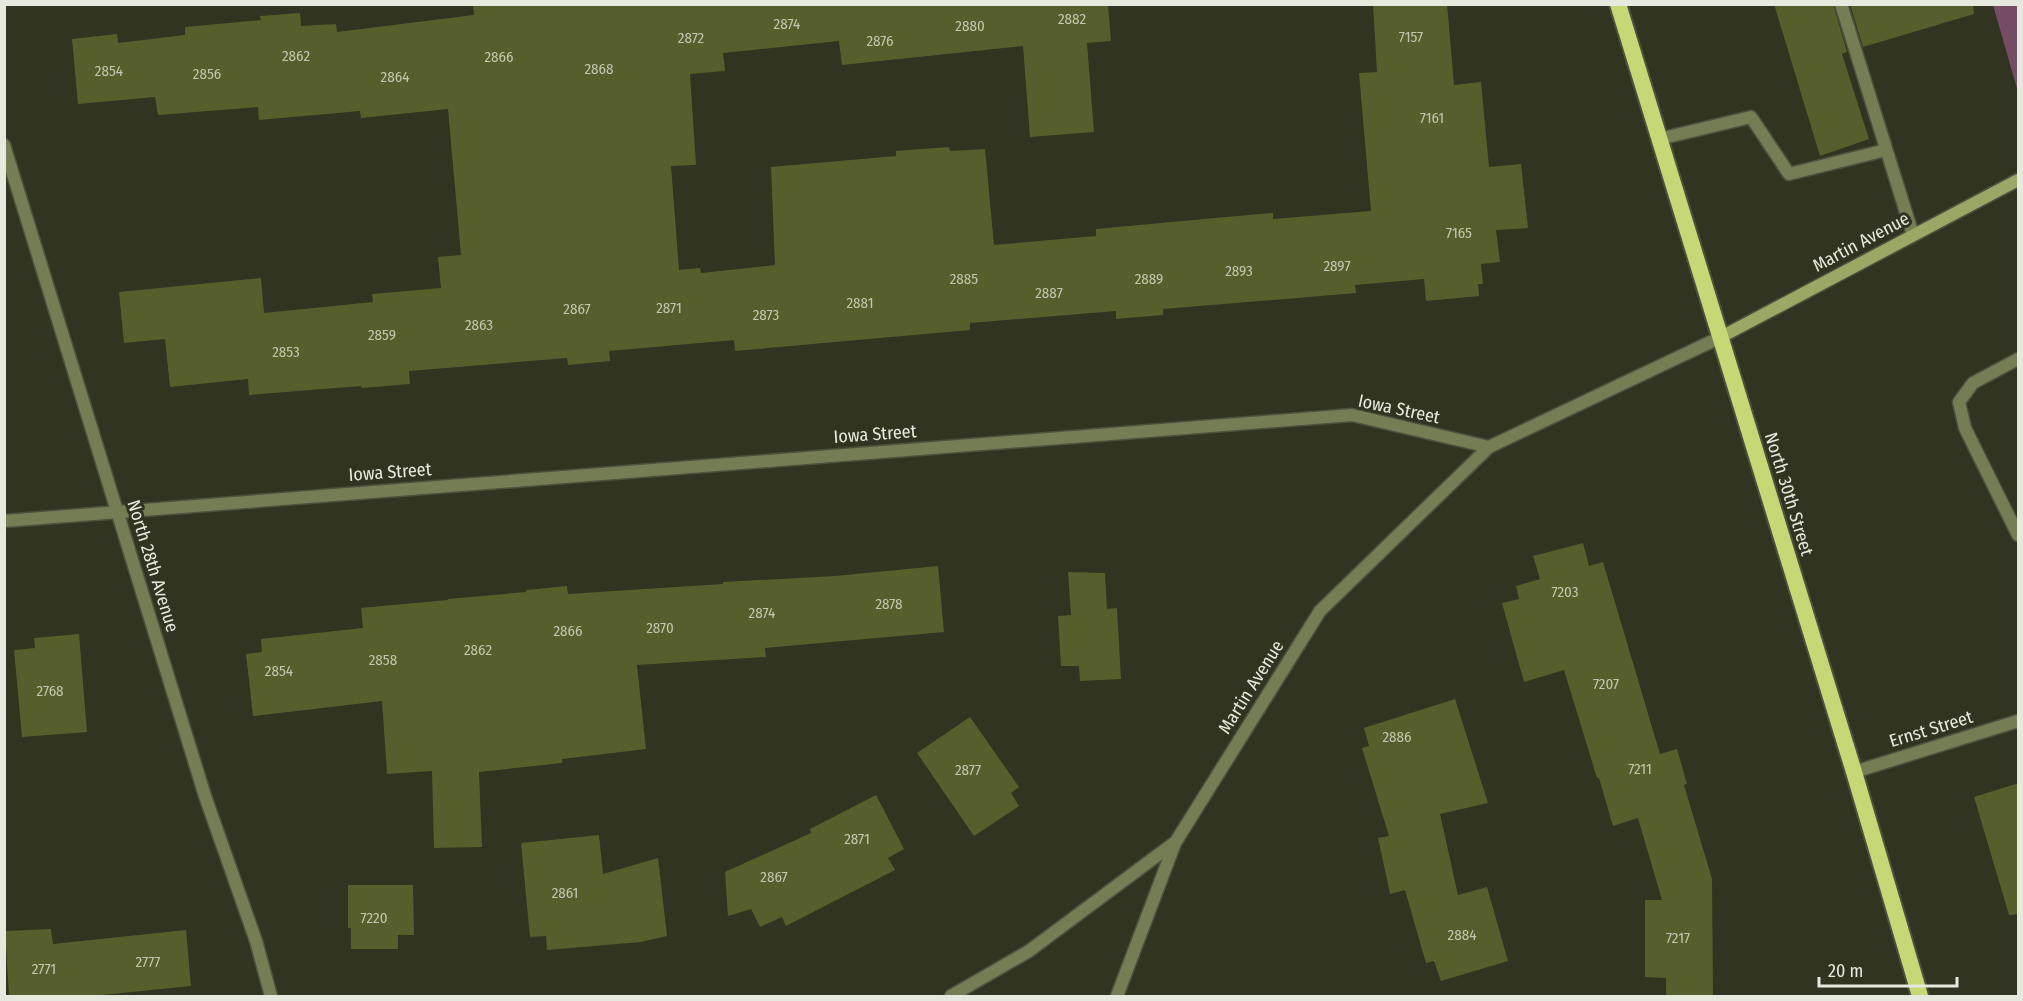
<svg xmlns="http://www.w3.org/2000/svg" width="2023" height="1001" font-family="'Fira Sans Condensed',sans-serif">
	<rect width="100%" height="100%" fill="#303420"/>
	<path fill="#754b66" d="M 1993,5 L 2018,5 L 2018,92 Z"/>
	<g fill="#565f2b">
		<path d="M 473,4 L 1108,4 L 1111,41 L 1087,43 L 1094,132 L 1030,137 L 1023,46 L 842,65 L 839,41 L 723,53 L 725,71 L 690,74 L 696,165 L 671,166 L 679,270 L 700,268 L 701,273 L 775,265 L 771,167 L 896,156 L 896,151 L 949,147 L 950,151 L 985,149 L 994,245 L 1096,236 L 1096,229 L 1215,218 L 1273,213 L 1273,219 L 1371,211 L 1359,73 L 1377,72 L 1373,4 L 1447,4 L 1454,85 L 1481,82 L 1489,167 L 1521,164 L 1528,228 L 1496,230 L 1500,262 L 1481,264 L 1483,284 L 1478,284 L 1479,296 L 1426,301 L 1424,279 L 1355,285 L 1356,293 L 1163,309 L 1163,315 L 1116,319 L 1116,311 L 970,323 L 970,330 L 735,351 L 734,340 L 609,351 L 610,361 L 568,365 L 567,358 L 409,371 L 410,384 L 362,388 L 361,386 L 249,395 L 248,379 L 170,387 L 165,339 L 124,343 L 119,292 L 261,278 L 264,313 L 373,302 L 372,294 L 441,288 L 438,257 L 461,255 L 448,109 L 361,118 L 360,111 L 259,120 L 258,107 L 158,115 L 155,97 L 78,104 L 72,39 L 117,34 L 118,43 L 185,35 L 185,27 L 261,20 L 260,16 L 300,13 L 301,26 L 336,24 L 337,32 L 474,15 Z"/>
		<path d="M 1774,4 L 1833,4 L 1847,52 L 1842,54 L 1869,139 L 1820,156 Z"/>
		<path d="M 1850,4 L 1973,4 L 1974,14 L 1863,47 Z"/>
		<path d="M 1583,543 L 1589,566 L 1603,562 L 1660,754 L 1677,749 L 1687,784 L 1684,785 L 1712,879 L 1713,996 L 1666,996 L 1666,978 L 1645,977 L 1645,900 L 1662,900 L 1638,818 L 1613,826 L 1599,778 L 1597,778 L 1564,670 L 1524,682 L 1502,603 L 1519,599 L 1516,586 L 1540,579 L 1533,556 Z"/>
		<path d="M 938,566 L 944,632 L 765,648 L 766,657 L 637,665 L 646,749 L 562,759 L 562,763 L 479,772 L 482,847 L 434,848 L 432,771 L 387,774 L 382,701 L 253,716 L 246,654 L 262,652 L 261,639 L 363,628 L 361,608 L 448,600 L 448,599 L 526,592 L 526,590 L 567,586 L 568,594 L 723,584 L 723,582 L 835,576 Z"/>
		<path d="M 1068,572 L 1105,573 L 1107,609 L 1117,608 L 1121,679 L 1080,681 L 1079,666 L 1061,666 L 1058,616 L 1071,615 Z"/>
		<path d="M 79,634 L 87,732 L 22,737 L 14,650 L 35,648 L 34,638 Z"/>
		<path d="M 1455,699 L 1488,803 L 1440,814 L 1458,895 L 1487,887 L 1508,961 L 1441,981 L 1434,961 L 1426,963 L 1405,890 L 1390,894 L 1378,838 L 1389,836 L 1362,748 L 1369,746 L 1364,728 Z"/>
		<path d="M 970,717 L 1019,787 L 1011,793 L 1019,806 L 974,836 L 917,753 Z"/>
		<path d="M 2019,783 L 2019,914 L 2009,915 L 1974,797 Z"/>
		<path d="M 876,795 L 904,849 L 888,858 L 895,870 L 786,926 L 782,917 L 760,927 L 751,909 L 728,916 L 725,872 L 811,833 L 810,829 Z"/>
		<path d="M 599,835 L 603,874 L 658,858 L 667,936 L 641,942 L 547,950 L 546,936 L 530,937 L 521,843 Z"/>
		<path d="M 348,885 L 413,885 L 414,935 L 398,935 L 398,949 L 351,949 L 351,928 L 348,928 Z"/>
		<path d="M 51,929 L 53,944 L 186,930 L 191,986 L 92,996 L 9,996 L 5,931 Z"/>
	</g>
	<g fill="none" stroke-linecap="round" stroke-linejoin="round">
		<defs>
			<g id="service">
				<path d="M 1841,4 L 1913,235"/>
				<path d="M 1659,139 L 1751,117 L 1789,174 L 1886,150"/>
				<path d="M 2018,359 L 1973,383 L 1959,402 L 1965,428 L 2018,535"/>
			</g>
			<g id="minor">
				<path d="M 4,145 L 205,796 L 256,941 L 271,996"/>
				<path d="M 4,521 L 1352,415 L 1489,447 L 1721,337"/>
				<path d="M 1854,772 L 2018,721"/>
				<path d="M 951,996 L 1029,951 L 1174,843"/>
				<path d="M 1117,996 L 1175,843 L 1320,611 L 1489,447"/>
			</g>
			<path id="secondary" d="M 1721,337 L 2018,180"/>
			<path id="trunk" d="M 1618,4 L 1854,772 L 1920,996"/>
		</defs>
		<use href="#service" stroke="#4d513e" stroke-width="15"/>
		<use href="#minor" stroke="#4d513e" stroke-width="15"/>
		<use href="#secondary" stroke="#4d513e" stroke-width="15"/>
		<use href="#trunk" stroke="#4d513e" stroke-width="20"/>
		<use href="#service" stroke="#757d54" stroke-width="12"/>
		<use href="#minor" stroke="#757d54" stroke-width="12"/>
		<use href="#secondary" stroke="#9ba865" stroke-width="12"/>
		<use href="#trunk" stroke="#c6d876" stroke-width="16"/>
	</g>
	<g text-anchor="middle" dominant-baseline="central" stroke-width="6" stroke-linejoin="round" paint-order="stroke">
		<g font-size="15" fill="#c2c6b0">
			<text x="1072" y="19">2882</text>
			<text x="787" y="24">2874</text>
			<text x="970" y="26">2880</text>
			<text x="1411" y="37">7157</text>
			<text x="691" y="38">2872</text>
			<text x="880" y="41">2876</text>
			<text x="296" y="56">2862</text>
			<text x="499" y="57">2866</text>
			<text x="599" y="69">2868</text>
			<text x="109" y="71">2854</text>
			<text x="207" y="74">2856</text>
			<text x="395" y="77">2864</text>
			<text x="1432" y="118">7161</text>
			<text x="1459" y="233">7165</text>
			<text x="1337" y="266">2897</text>
			<text x="1239" y="271">2893</text>
			<text x="964" y="279">2885</text>
			<text x="1149" y="279">2889</text>
			<text x="1049" y="293">2887</text>
			<text x="860" y="303">2881</text>
			<text x="669" y="308">2871</text>
			<text x="577" y="309">2867</text>
			<text x="766" y="315">2873</text>
			<text x="479" y="325">2863</text>
			<text x="382" y="335">2859</text>
			<text x="286" y="352">2853</text>
			<text x="1565" y="592">7203</text>
			<text x="889" y="604">2878</text>
			<text x="762" y="613">2874</text>
			<text x="660" y="628">2870</text>
			<text x="568" y="631">2866</text>
			<text x="478" y="650">2862</text>
			<text x="383" y="660">2858</text>
			<text x="279" y="671">2854</text>
			<text x="1606" y="684">7207</text>
			<text x="50" y="691">2768</text>
			<text x="1397" y="737">2886</text>
			<text x="1640" y="769">7211</text>
			<text x="968" y="770">2877</text>
			<text x="857" y="839">2871</text>
			<text x="774" y="877">2867</text>
			<text x="565" y="893">2861</text>
			<text x="374" y="918">7220</text>
			<text x="1462" y="935">2884</text>
			<text x="1678" y="938">7217</text>
			<text x="148" y="962">2777</text>
			<text x="44" y="969">2771</text>
		</g>
		<g font-size="18" fill="#e6e9dd" stroke="#303420">
			<text transform="translate(1861 242) rotate(-28)">Martin Avenue</text>
			<text transform="translate(1399 409) rotate(12)">Iowa Street</text>
			<text transform="translate(875 434) rotate(-4)">Iowa Street</text>
			<text transform="translate(390 472) rotate(-4)">Iowa Street</text>
			<text transform="translate(1789 494) rotate(73)">North 30th Street</text>
			<text transform="translate(153 566) rotate(73)">North 28th Avenue</text>
			<text transform="translate(1251 687) rotate(-58)">Martin Avenue</text>
			<text transform="translate(1931 729) rotate(-17)">Ernst Street</text>
		</g>
	</g>
	<rect width="2023" height="1001" fill="none" stroke="#e6e9dd" stroke-width="12"/>
	<path d="M1819 977v9h138v-9" fill="none" stroke="#e6e9dd" stroke-width="3"/>
	<text x="1828" y="977" font-size="18" fill="#e6e9dd" stroke="#303420" stroke-width="4.5" paint-order="stroke">20 m</text>
</svg>
